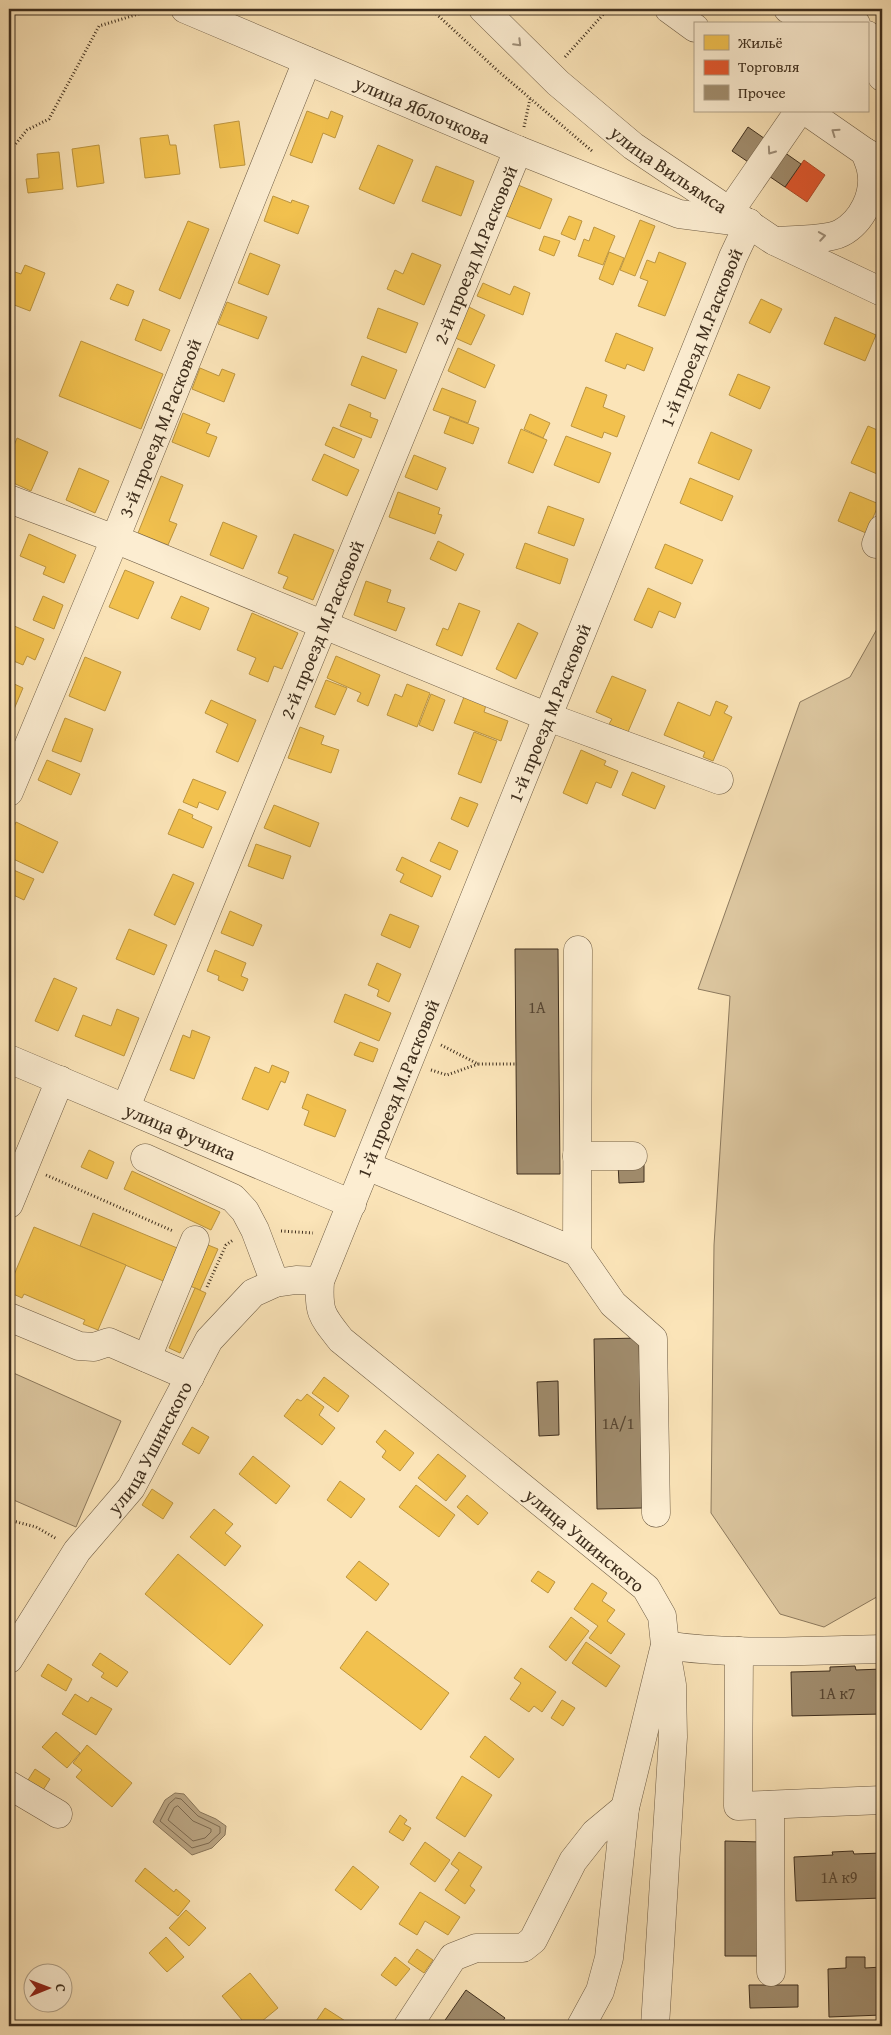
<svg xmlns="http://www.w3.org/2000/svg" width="891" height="2035" font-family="'Gentium Book Plus',serif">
	<rect width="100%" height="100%" fill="#fbe4b8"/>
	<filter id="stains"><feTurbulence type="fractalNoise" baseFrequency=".004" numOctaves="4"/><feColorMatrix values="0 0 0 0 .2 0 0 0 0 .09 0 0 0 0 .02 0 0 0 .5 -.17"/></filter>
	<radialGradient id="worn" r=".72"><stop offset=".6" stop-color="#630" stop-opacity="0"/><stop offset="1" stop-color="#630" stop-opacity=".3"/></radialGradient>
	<g fill="#dbc59e" stroke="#8d7a5e">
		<path d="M 882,620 L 882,1594 L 824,1627 L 780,1614 L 711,1513 L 714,1245 L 730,996 L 698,989 L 800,702 L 850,677 Z"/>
		<path d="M 9,1371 L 121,1421 L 76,1527 L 9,1498 Z"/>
	</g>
	<path fill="#bba684" stroke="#89765b" d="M 175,1793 L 184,1794 L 200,1812 L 216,1819 L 226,1826 L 225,1835 L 212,1848 L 192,1855 L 153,1822 L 165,1800 Z"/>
	<g fill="#f2c14e" stroke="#bc9540">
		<path d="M 307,111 L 328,119 L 331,111 L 343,116 L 335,138 L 323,133 L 312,163 L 290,155 Z"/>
		<path d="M 239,121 L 245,165 L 220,168 L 214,125 Z"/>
		<path d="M 168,135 L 170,145 L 176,145 L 180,174 L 145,178 L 140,138 Z"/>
		<path d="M 99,145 L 104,183 L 77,187 L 72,149 Z"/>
		<path d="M 378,145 L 413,160 L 394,204 L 359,189 Z"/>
		<path d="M 59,152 L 63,189 L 28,193 L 26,179 L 39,178 L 37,154 Z"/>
		<path d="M 436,166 L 474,181 L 461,216 L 422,201 Z"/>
		<path d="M 518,185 L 552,199 L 540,229 L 506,216 Z"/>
		<path d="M 273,196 L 291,203 L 292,200 L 309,206 L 298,234 L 264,221 Z"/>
		<path d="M 569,216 L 582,221 L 575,240 L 561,234 Z"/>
		<path d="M 640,220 L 655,226 L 635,276 L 620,270 Z"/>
		<path d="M 188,221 L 209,229 L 180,299 L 159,290 Z"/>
		<path d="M 594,227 L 615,236 L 603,265 L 578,256 L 584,239 L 589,241 Z"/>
		<path d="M 544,236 L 560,241 L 554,256 L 539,250 Z"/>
		<path d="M 609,252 L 624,258 L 613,285 L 599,279 Z"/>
		<path d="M 659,252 L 686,263 L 665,316 L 638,306 L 648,281 L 640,278 L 647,260 L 655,263 Z"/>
		<path d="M 250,253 L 280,265 L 268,295 L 238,283 Z"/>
		<path d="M 412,253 L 441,265 L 424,305 L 387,289 L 395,270 L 403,274 Z"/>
		<path d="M 25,265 L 45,273 L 30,311 L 9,303 L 9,270 L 21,274 Z"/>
		<path d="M 483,283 L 510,295 L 514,286 L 530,293 L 523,315 L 477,296 Z"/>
		<path d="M 117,284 L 134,291 L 128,306 L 110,299 Z"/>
		<path d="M 761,299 L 782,309 L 770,333 L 749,323 Z"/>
		<path d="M 227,302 L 267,317 L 258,339 L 218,324 Z"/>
		<path d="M 467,306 L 485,315 L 471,345 L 453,337 Z"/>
		<path d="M 378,308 L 418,323 L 406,353 L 367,338 Z"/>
		<path d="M 835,317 L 876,335 L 865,361 L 824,344 Z"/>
		<path d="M 143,319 L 170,330 L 161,351 L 135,340 Z"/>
		<path d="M 616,333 L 653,348 L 644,371 L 627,364 L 625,369 L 605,361 Z"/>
		<path d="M 81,341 L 163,374 L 141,429 L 59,396 Z"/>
		<path d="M 458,348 L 495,365 L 485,388 L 448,371 Z"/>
		<path d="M 362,356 L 397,370 L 385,399 L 351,385 Z"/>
		<path d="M 200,368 L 219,376 L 222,369 L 235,374 L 224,402 L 192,389 Z"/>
		<path d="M 738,374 L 770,387 L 760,409 L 729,395 Z"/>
		<path d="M 586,387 L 607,395 L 603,407 L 625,416 L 617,437 L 604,432 L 602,438 L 571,426 Z"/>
		<path d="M 442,388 L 476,401 L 468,423 L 433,410 Z"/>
		<path d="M 349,404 L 371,413 L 370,417 L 378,420 L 371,438 L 340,426 Z"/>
		<path d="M 183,413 L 210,424 L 206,433 L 217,437 L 209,457 L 172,442 Z"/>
		<path d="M 530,414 L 550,423 L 543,438 L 524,429 Z"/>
		<path d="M 450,417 L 479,428 L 473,444 L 444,433 Z"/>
		<path d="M 868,426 L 882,432 L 882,476 L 851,463 Z"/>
		<path d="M 333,427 L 362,439 L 354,458 L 325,445 Z"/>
		<path d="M 521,429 L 547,440 L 533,473 L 508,463 Z"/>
		<path d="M 711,432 L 752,450 L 739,480 L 698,463 Z"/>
		<path d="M 566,436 L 611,453 L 599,483 L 554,465 Z"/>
		<path d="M 17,438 L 48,452 L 31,491 L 9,481 L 9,458 Z"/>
		<path d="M 324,454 L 359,470 L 347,496 L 312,480 Z"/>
		<path d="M 414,455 L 446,468 L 437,490 L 405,477 Z"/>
		<path d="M 79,468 L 109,481 L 95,513 L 66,500 Z"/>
		<path d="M 161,476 L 183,485 L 169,521 L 177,524 L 168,545 L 138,533 Z"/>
		<path d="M 690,478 L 733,496 L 722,521 L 680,503 Z"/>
		<path d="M 398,492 L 440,508 L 438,514 L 442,515 L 435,534 L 389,517 Z"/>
		<path d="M 850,492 L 879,504 L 866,533 L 838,521 Z"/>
		<path d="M 548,506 L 584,519 L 574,546 L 538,533 Z"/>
		<path d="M 223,522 L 257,536 L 243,569 L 210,555 Z"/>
		<path d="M 29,534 L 76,555 L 64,583 L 43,574 L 46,567 L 20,556 Z"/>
		<path d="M 294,534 L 334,550 L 313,600 L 283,588 L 288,577 L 278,573 Z"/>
		<path d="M 438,541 L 464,554 L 456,571 L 430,559 Z"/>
		<path d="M 525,543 L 568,559 L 560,584 L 516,568 Z"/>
		<path d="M 665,544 L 703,560 L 692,584 L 655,568 Z"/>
		<path d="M 125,570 L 154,582 L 138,619 L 109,607 Z"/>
		<path d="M 366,581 L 391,590 L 387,602 L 405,608 L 396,631 L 354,615 Z"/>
		<path d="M 648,588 L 681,603 L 675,618 L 659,611 L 652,628 L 634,620 Z"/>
		<path d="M 43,596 L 63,605 L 54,629 L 33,620 Z"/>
		<path d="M 181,596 L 209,608 L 200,630 L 171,618 Z"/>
		<path d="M 459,603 L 480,611 L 462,656 L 436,645 L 443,628 L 448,630 Z"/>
		<path d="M 252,613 L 298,633 L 282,669 L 274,666 L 268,682 L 249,674 L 256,658 L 237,650 Z"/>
		<path d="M 518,623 L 538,633 L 516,679 L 496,669 Z"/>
		<path d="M 12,625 L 44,639 L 35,660 L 27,656 L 23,665 L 9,659 L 9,633 Z"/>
		<path d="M 336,656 L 380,675 L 368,706 L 357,701 L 361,693 L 327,678 Z"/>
		<path d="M 85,657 L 121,672 L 105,711 L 69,696 Z"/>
		<path d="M 9,676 L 14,678 L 12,683 L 23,688 L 9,721 Z"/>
		<path d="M 612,676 L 646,690 L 628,732 L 609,724 L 612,719 L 596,712 Z"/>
		<path d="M 326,680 L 347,688 L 335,715 L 315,707 Z"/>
		<path d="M 407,684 L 430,693 L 417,727 L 387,715 L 395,694 L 402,697 Z"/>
		<path d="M 431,694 L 445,700 L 433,731 L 419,725 Z"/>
		<path d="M 464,697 L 486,705 L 484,712 L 508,721 L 501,741 L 454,723 Z"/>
		<path d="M 211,700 L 256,720 L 238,762 L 216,752 L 228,724 L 205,713 Z"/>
		<path d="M 716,701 L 728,706 L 724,713 L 732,717 L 713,761 L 703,757 L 705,752 L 664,735 L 678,702 L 710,716 Z"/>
		<path d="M 65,718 L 93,729 L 81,762 L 52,751 Z"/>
		<path d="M 300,727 L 324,736 L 321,744 L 339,750 L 331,773 L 288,758 Z"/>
		<path d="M 474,732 L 497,741 L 481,783 L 458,774 Z"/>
		<path d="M 581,750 L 606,761 L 604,765 L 618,771 L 611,788 L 596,782 L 587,804 L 563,793 Z"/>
		<path d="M 47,760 L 80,774 L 71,795 L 38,780 Z"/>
		<path d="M 632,772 L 665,786 L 655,809 L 622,795 Z"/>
		<path d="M 193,779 L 226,792 L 218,810 L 199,802 L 197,808 L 183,802 Z"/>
		<path d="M 460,797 L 478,804 L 468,827 L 451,819 Z"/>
		<path d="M 274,805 L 319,823 L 310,847 L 264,828 Z"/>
		<path d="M 179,809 L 193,815 L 192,818 L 212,827 L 203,848 L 168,834 Z"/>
		<path d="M 16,822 L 58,842 L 43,873 L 9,857 L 9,838 Z"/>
		<path d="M 439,842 L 458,851 L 450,870 L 430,861 Z"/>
		<path d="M 256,844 L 291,856 L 283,879 L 248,866 Z"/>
		<path d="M 402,857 L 441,876 L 432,897 L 400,882 L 404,874 L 396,870 Z"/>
		<path d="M 9,868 L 34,879 L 24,900 L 9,893 Z"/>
		<path d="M 173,874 L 194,883 L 175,925 L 154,915 Z"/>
		<path d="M 230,911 L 262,925 L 253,946 L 221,933 Z"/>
		<path d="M 390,914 L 419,926 L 410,948 L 381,935 Z"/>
		<path d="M 129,929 L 167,945 L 154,975 L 116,959 Z"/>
		<path d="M 215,950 L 246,963 L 241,976 L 248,979 L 243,991 L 218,980 L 219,976 L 207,971 Z"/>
		<path d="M 377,963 L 401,974 L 389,1002 L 377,996 L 379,990 L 368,985 Z"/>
		<path d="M 54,978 L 77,988 L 58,1031 L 35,1021 Z"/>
		<path d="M 345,994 L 391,1013 L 379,1041 L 334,1022 Z"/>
		<path d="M 117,1009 L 139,1018 L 124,1056 L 75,1036 L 83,1015 L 111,1026 Z"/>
		<path d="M 192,1030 L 210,1037 L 194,1079 L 170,1070 L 183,1035 L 190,1038 Z"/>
		<path d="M 360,1042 L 378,1049 L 373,1062 L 354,1055 Z"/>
		<path d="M 272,1065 L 289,1072 L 285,1083 L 281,1081 L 268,1110 L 242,1099 L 255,1067 L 269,1073 Z"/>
		<path d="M 307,1094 L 346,1110 L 335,1137 L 304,1125 L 309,1111 L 302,1108 Z"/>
		<path d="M 89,1150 L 114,1162 L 107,1179 L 81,1167 Z"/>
		<path d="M 132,1171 L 220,1212 L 211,1230 L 124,1189 Z"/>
		<path d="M 93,1213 L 182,1250 L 168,1283 L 80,1246 Z"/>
		<path d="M 34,1227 L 126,1265 L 98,1330 L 83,1324 L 85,1320 L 24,1294 L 22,1298 L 9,1292 L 9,1287 Z"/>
		<path d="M 203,1243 L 218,1249 L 200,1290 L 185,1284 Z"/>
		<path d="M 195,1288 L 206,1293 L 180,1353 L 169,1348 Z"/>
		<path d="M 324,1377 L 349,1396 L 338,1412 L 312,1393 Z"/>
		<path d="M 307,1394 L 324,1407 L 319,1415 L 335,1428 L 322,1445 L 284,1416 L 297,1399 L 301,1401 Z"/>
		<path d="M 192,1427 L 209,1437 L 199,1454 L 182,1444 Z"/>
		<path d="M 385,1430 L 414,1453 L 400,1471 L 382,1457 L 386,1451 L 376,1442 Z"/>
		<path d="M 438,1454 L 466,1476 L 446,1501 L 418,1478 Z"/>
		<path d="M 253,1456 L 290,1486 L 276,1504 L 239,1474 Z"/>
		<path d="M 340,1481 L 365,1499 L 351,1518 L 327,1500 Z"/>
		<path d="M 416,1485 L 455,1515 L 439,1537 L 399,1507 Z"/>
		<path d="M 152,1489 L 173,1503 L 163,1519 L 142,1505 Z"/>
		<path d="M 467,1495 L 488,1513 L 478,1525 L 457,1507 Z"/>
		<path d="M 214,1509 L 233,1524 L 225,1533 L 241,1546 L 225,1566 L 190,1537 Z"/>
		<path d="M 178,1554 L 263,1625 L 230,1665 L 145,1594 Z"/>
		<path d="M 359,1561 L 389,1584 L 376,1601 L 346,1577 Z"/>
		<path d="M 538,1571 L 555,1582 L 548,1593 L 531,1581 Z"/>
		<path d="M 592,1583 L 607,1593 L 602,1601 L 615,1610 L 607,1621 L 625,1634 L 611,1654 L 589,1638 L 598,1626 L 574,1609 Z"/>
		<path d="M 571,1617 L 589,1631 L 566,1661 L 549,1647 Z"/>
		<path d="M 367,1631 L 449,1693 L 421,1730 L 340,1668 Z"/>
		<path d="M 586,1642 L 620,1666 L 606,1687 L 572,1663 Z"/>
		<path d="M 100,1653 L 128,1672 L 117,1687 L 101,1677 L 104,1673 L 92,1665 Z"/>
		<path d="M 48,1664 L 72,1679 L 66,1691 L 41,1676 Z"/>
		<path d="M 521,1668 L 556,1692 L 542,1712 L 534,1706 L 529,1712 L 510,1699 L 521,1683 L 514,1678 Z"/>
		<path d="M 75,1694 L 88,1702 L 91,1697 L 112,1709 L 96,1735 L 62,1714 Z"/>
		<path d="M 562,1700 L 575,1708 L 563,1726 L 551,1718 Z"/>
		<path d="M 56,1732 L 80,1753 L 67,1768 L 42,1747 Z"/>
		<path d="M 485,1736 L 514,1759 L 499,1778 L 470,1757 Z"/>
		<path d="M 87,1745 L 132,1783 L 112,1807 L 76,1777 L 82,1770 L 73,1763 Z"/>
		<path d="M 35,1769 L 50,1779 L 38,1798 L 23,1788 Z"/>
		<path d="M 462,1776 L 492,1795 L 465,1837 L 436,1818 Z"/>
		<path d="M 400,1815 L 407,1820 L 404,1824 L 411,1828 L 403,1841 L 389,1832 Z"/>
		<path d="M 425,1842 L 450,1860 L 435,1882 L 410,1864 Z"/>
		<path d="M 459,1852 L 482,1867 L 470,1886 L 475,1890 L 465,1904 L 445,1890 L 459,1870 L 451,1864 Z"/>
		<path d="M 353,1866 L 379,1887 L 361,1910 L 335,1890 Z"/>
		<path d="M 145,1868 L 174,1892 L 176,1889 L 190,1901 L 178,1916 L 135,1881 Z"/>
		<path d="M 420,1892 L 460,1917 L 448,1935 L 425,1921 L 417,1935 L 399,1924 Z"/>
		<path d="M 186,1910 L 206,1928 L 189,1946 L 169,1928 Z"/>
		<path d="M 166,1937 L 184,1957 L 167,1972 L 149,1953 Z"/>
		<path d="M 417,1949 L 433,1960 L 424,1973 L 408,1962 Z"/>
		<path d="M 395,1957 L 410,1969 L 396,1986 L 381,1975 Z"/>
		<path d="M 250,1973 L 278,2008 L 256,2026 L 247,2026 L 222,1996 Z"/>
		<path d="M 325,2008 L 353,2026 L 317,2026 L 314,2024 Z"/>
	</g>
	<path fill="#e4572e" stroke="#b24b29" d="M 804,160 L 825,175 L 807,202 L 785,187 Z"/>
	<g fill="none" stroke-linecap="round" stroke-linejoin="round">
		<g stroke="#7d6a51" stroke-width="1">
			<path d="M 176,1798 L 181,1799 L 198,1816 L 220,1827 L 220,1833 L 209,1843 L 192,1848 L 160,1821 L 169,1804 Z"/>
			<path d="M 178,1806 L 193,1821 L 211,1829 L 211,1832 L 205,1838 L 193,1841 L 168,1820 L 174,1808 Z"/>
		</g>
	</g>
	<g fill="#a18d6e" stroke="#3f2f1e">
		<path d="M 748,127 L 801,164 L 785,187 L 732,151 Z"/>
		<path d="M 515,949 L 558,949 L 560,1174 L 517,1174 Z"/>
		<path d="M 644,1162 L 644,1182 L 619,1183 L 618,1163 Z"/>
		<path d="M 639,1338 L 642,1508 L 597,1509 L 594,1339 Z"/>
		<path d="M 558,1381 L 559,1435 L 539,1436 L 537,1382 Z"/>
		<path d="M 855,1666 L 856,1670 L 882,1669 L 882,1714 L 792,1716 L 791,1672 L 830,1671 L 830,1667 Z"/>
		<path d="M 725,1841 L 762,1842 L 762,1956 L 725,1956 Z"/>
		<path d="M 853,1851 L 854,1854 L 882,1853 L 882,1898 L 796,1901 L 794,1857 L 833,1855 L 832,1852 Z"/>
		<path d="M 846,1957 L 865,1957 L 865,1968 L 882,1967 L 882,2015 L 829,2017 L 828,1969 L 846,1968 Z"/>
		<path d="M 749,1985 L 798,1985 L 798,2007 L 750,2008 Z"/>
		<path d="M 466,1990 L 505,2018 L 499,2026 L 441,2026 Z"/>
	</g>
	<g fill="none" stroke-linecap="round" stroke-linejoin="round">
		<defs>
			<g id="minor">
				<path id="s1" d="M 185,9 L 518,150 L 679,214 L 749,223"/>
				<path id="s2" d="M 483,9 L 558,83 L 633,146 L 774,241 L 882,292"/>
				<path d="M 669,9 L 695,28"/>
				<path d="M 788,9 C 799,16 808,21 821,22 C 832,22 847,17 856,24"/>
				<path d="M 867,35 L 875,45 L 882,77"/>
				<path d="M 806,111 L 865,152 L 881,161"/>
				<path d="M 730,211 L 799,111"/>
				<path d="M 775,241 C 791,240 828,240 841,233 C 862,222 876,194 871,170 C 870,164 867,158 865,152"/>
				<path d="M 9,499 L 115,539 L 548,717 L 719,780"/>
				<path d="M 876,544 L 882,529"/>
				<path id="s3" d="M 9,792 L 115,539 L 307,61"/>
				<path d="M 578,950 L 577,1252 L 613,1304 L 653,1339 L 656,1513"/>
				<path id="s4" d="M 9,1059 L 352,1204"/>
				<path id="s5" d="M 126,1107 L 518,150"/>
				<path d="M 577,1156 L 633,1156"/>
				<path d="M 145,1158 L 233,1198 L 245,1211 L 255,1230 L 275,1283"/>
				<path d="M 367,1166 L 577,1252"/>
				<path d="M 9,1204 L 60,1080"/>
				<path d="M 9,1317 L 79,1346 L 94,1347 L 109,1342 L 190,1377"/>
				<path d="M 147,1358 L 195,1240"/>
				<path d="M 739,1651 L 738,1806 L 882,1800"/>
				<path id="s6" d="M 9,1659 L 77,1551 L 131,1488 L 209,1340 L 253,1293 L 275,1283 L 296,1280 L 320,1281"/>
				<path d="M 9,1785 L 58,1814"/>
				<path d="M 770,1805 L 771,1972"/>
				<path d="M 408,2026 L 453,1957 L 476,1948 L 523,1948 L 533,1940 L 573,1861 L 595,1833 L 625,1808"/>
				<path id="s7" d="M 581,2026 L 600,1991 L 609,1958 L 625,1808 L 665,1645 L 662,1616 L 646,1588 L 341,1340 C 322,1316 318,1313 320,1281 L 733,257 L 749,223"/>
				<path d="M 655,2026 L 673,1737 L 672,1685 L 665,1645 C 733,1656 813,1650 882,1649"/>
			</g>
		</defs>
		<use href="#minor" stroke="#6e5c44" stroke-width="29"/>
		<g stroke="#3f2f1e" stroke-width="3" stroke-dasharray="1 2.5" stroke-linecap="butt">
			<path d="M 431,9 L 498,71 L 592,151"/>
			<path d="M 565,57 L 608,9"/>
			<path d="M 524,127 L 530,99"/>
			<path d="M 9,152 L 27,130 L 49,119 L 99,26 L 145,12"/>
			<path d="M 441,1045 L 478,1064 L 517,1064"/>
			<path d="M 431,1070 L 447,1075 L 478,1064"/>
			<path d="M 46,1175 L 173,1231"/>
			<path d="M 281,1231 L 313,1233"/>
			<path d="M 207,1287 L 226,1245 L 233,1240"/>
			<path d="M 9,1520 L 36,1527 L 57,1539"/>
		</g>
		<use href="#minor" stroke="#fcedd1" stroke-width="28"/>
	</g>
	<defs><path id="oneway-chevron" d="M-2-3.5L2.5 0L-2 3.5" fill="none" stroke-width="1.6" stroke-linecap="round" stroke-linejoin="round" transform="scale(1.25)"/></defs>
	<g stroke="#9e8e78">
		<use href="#oneway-chevron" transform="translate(518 43) rotate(45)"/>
		<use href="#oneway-chevron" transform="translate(835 132) rotate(-145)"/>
		<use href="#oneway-chevron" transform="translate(771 151) rotate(125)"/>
		<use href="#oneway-chevron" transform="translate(822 236) rotate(-9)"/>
	</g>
	<g text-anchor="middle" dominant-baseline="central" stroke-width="5" stroke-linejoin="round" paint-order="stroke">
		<g font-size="16" fill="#584632">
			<text x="537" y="1007">1А</text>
			<text x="618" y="1423">1А/1</text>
			<text x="837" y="1693">1А к7</text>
			<text x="839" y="1877">1А к9</text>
		</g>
		<g font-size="19" fill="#3f2f1e" stroke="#fcedd1">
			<text stroke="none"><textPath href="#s1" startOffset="258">улица Яблочкова</textPath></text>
			<text stroke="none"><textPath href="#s2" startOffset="246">улица Вильямса</textPath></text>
			<text stroke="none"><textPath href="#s5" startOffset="921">2-й проезд М.Расковой</textPath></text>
			<text stroke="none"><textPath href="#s7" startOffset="1930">1-й проезд М.Расковой</textPath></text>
			<text stroke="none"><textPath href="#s3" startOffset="394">3-й проезд М.Расковой</textPath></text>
			<text stroke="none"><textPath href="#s5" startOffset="516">2-й проезд М.Расковой</textPath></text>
			<text stroke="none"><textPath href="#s7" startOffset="1525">1-й проезд М.Расковой</textPath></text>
			<text stroke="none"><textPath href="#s7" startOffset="1120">1-й проезд М.Расковой</textPath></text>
			<text stroke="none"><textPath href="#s4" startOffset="186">улица Фучика</textPath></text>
			<text stroke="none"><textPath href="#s6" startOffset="255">улица Ушинского</textPath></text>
			<text transform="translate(585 1540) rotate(40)">улица Ушинского</text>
		</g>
	</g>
	<rect width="891" height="2035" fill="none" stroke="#fbe4b8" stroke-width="30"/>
	<rect x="10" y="10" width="871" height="2015" fill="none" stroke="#3f2f1e" stroke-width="2.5"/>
	<rect x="15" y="15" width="861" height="2005" fill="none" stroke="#3f2f1e"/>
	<rect x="694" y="22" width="175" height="90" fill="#fcedd1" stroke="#b0a189"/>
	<rect x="704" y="35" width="25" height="15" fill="#f2c14e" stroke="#b0a189"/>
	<text x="738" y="48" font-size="15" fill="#3f2f1e">Жильё</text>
	<rect x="704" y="60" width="25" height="15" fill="#e4572e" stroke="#b0a189"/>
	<text x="738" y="72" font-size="15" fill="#3f2f1e">Торговля</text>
	<rect x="704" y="85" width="25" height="15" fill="#a18d6e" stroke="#b0a189"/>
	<text x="738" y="98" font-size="15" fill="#3f2f1e">Прочее</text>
	<g transform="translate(48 1988) rotate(89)"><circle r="24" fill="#fcedd1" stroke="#b0a189"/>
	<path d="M0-4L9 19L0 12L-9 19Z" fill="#8f2418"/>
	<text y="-8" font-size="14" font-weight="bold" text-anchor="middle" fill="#3f2f1e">С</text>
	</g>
	<rect width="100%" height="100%" filter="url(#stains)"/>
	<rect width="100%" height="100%" fill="url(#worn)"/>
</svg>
